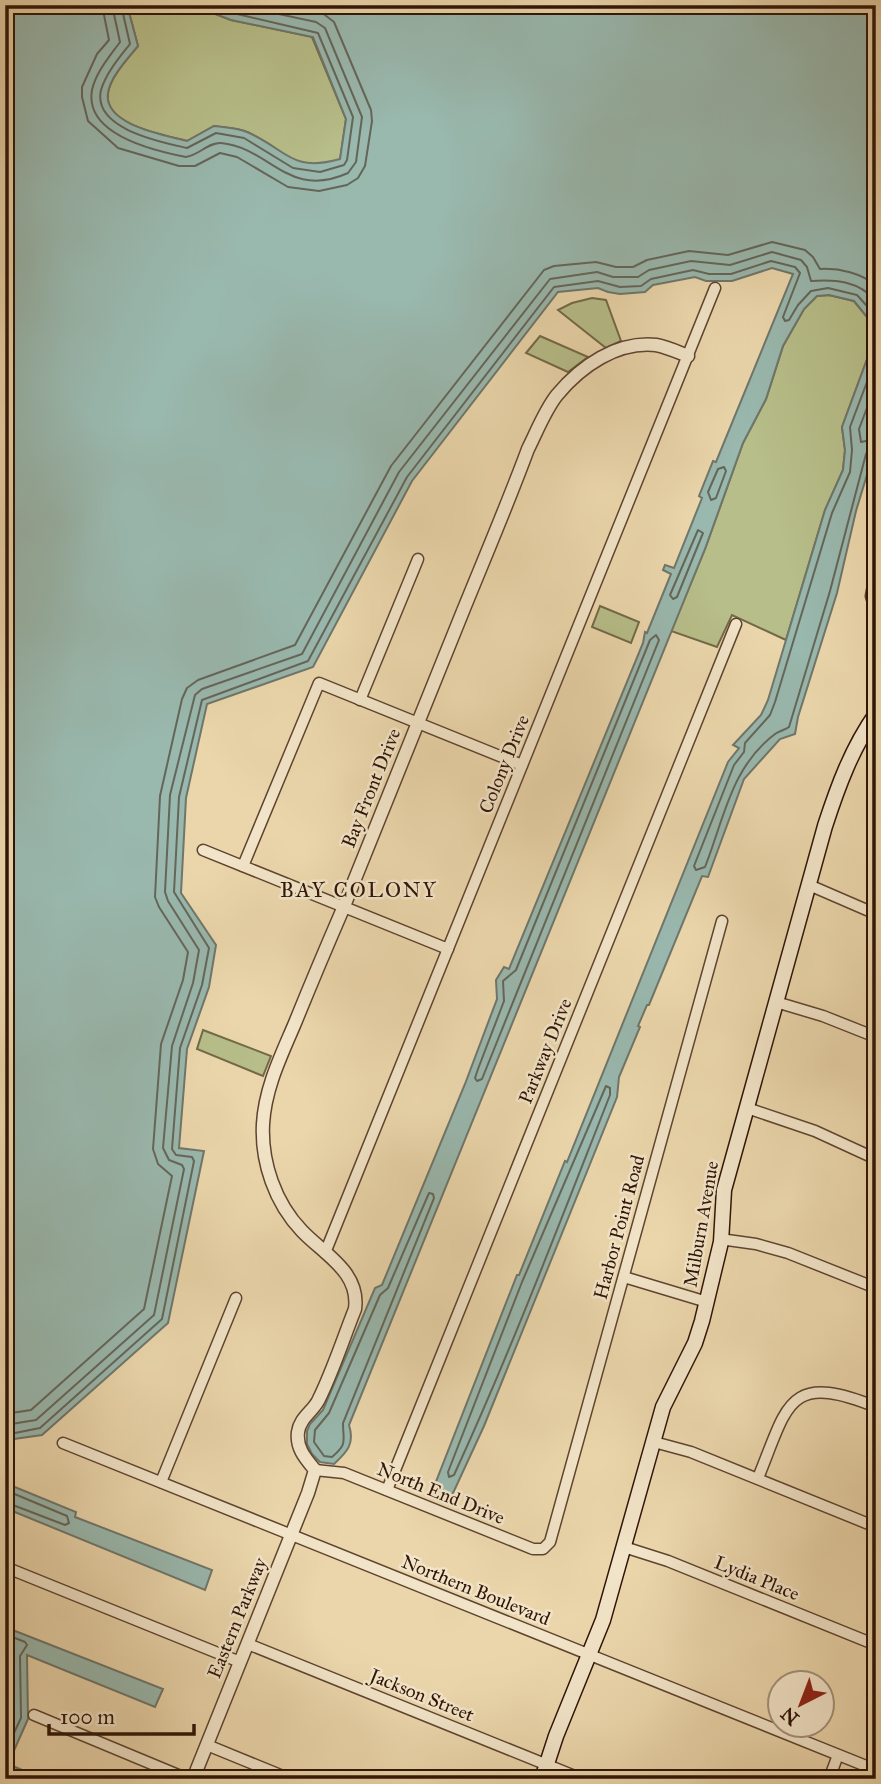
<svg xmlns="http://www.w3.org/2000/svg" width="881" height="1784" font-family="'IM FELL Great Primer',serif">
	<rect width="100%" height="100%" fill="#ebd6ab"/>
	<filter id="stains"><feTurbulence type="fractalNoise" baseFrequency=".00286" numOctaves="4"/><feColorMatrix values="0 0 0 0 .2 0 0 0 0 .09 0 0 0 0 .02 0 0 0 .5 -.17"/></filter>
	<radialGradient id="worn" r=".72"><stop offset=".6" stop-color="#630" stop-opacity="0"/><stop offset="1" stop-color="#630" stop-opacity=".3"/></radialGradient>
	<g fill="#b7be89" stroke="#736948" stroke-width="2">
		<path d="M 127,5 L 192,5 L 231,20 L 312,37 L 346,119 L 340,160 C 287,173 289,150 247,132 C 238,128 225,128 214,126 L 187,141 C 165,135 103,126 108,93 C 110,78 128,58 138,46 Z"/>
		<path d="M 829,295 L 854,301 L 876,328 L 876,335 L 842,427 L 845,450 L 843,470 L 825,510 L 786,640 L 732,615 L 717,647 L 671,631 L 705,549 L 743,443 L 766,399 L 783,346 L 804,309 L 817,296 Z"/>
		<path d="M 592,298 L 606,300 L 621,341 L 606,348 L 558,310 L 572,303 Z"/>
		<path d="M 540,336 L 588,357 L 568,372 L 526,353 Z"/>
		<path d="M 600,606 L 639,622 L 631,643 L 592,627 Z"/>
		<path d="M 203,1030 L 271,1056 L 263,1076 L 197,1049 Z"/>
	</g>
	<g fill="#99b8ae" stroke="#6f766b" stroke-width="2">
		<path d="M 5,5 L 127,5 L 138,46 C 128,58 110,77 108,93 C 103,125 165,135 187,141 L 214,126 C 224,127 238,128 247,132 C 287,149 290,173 340,159 L 346,119 L 313,37 L 231,20 L 192,5 L 876,5 L 876,328 L 854,301 L 829,295 L 817,296 L 804,309 L 783,346 L 766,399 L 743,443 L 705,549 L 349,1425 C 355,1444 347,1452 334,1464 L 320,1462 L 312,1454 L 307,1444 L 307,1431 L 310,1424 L 323,1410 L 375,1288 L 382,1285 L 465,1084 L 497,999 L 496,980 L 504,967 L 509,969 L 643,643 L 645,632 L 647,633 L 671,574 L 663,570 L 665,565 L 674,568 L 702,498 L 699,496 L 713,461 L 716,462 L 793,274 L 772,268 L 732,281 L 706,281 L 695,277 L 653,285 L 645,292 L 620,294 L 608,292 L 598,288 L 558,292 L 412,481 L 313,667 L 207,704 L 186,798 L 181,893 L 216,945 L 209,987 L 187,1049 L 179,1148 L 204,1151 L 168,1323 L 42,1435 L 14,1439 L 5,1442 Z"/>
		<path d="M 876,335 L 876,445 L 856,511 L 837,593 L 798,717 L 795,734 L 780,739 L 744,779 L 708,877 L 702,876 L 649,1005 L 647,1005 L 638,1026 L 640,1027 L 619,1077 L 617,1097 L 588,1169 L 484,1426 L 448,1504 L 430,1497 L 517,1275 L 519,1275 L 565,1161 L 567,1162 L 728,762 L 739,748 L 733,745 L 761,715 L 768,700 L 825,510 L 843,470 L 845,450 L 842,427 Z"/>
		<path d="M 5,1483 L 76,1512 L 75,1517 L 212,1570 L 205,1590 L 5,1508 Z"/>
		<path d="M 5,1627 L 163,1689 L 155,1707 L 27,1655 L 28,1719 L 8,1764 L 43,1779 L 5,1779 Z"/>
	</g>
	<g fill="none" stroke-linecap="round" stroke-linejoin="round">
		<g stroke="#64665a" stroke-width="2">
			<path d="M 102,5 L 109,40 L 97,54 L 82,87 L 82,97 L 88,121 L 118,148 L 179,166 L 195,166 L 220,153 L 237,157 L 288,187 L 319,191 L 347,185 L 358,178 L 365,166 L 372,121 L 371,110 L 334,22 L 321,12 L 288,5"/>
			<path d="M 112,5 L 120,42 C 110,56 96,72 92,90 C 84,135 155,151 186,157 C 199,155 209,142 221,143 C 271,148 288,200 348,173 L 356,162 L 362,117 L 325,28 L 316,22 L 236,5"/>
			<path d="M 121,5 L 130,44 C 119,58 106,73 101,90 C 92,129 161,142 187,148 L 216,133 L 244,138 L 293,168 L 320,172 L 344,165 L 347,160 L 353,117 L 318,33 L 233,13 L 211,5"/>
			<path d="M 876,358 L 850,427 L 852,450 L 850,472 L 832,513 L 775,702 L 770,715 L 745,743 L 744,752 L 734,765 L 694,866 L 696,870 L 705,867 C 724,819 731,767 775,734 C 779,731 785,730 789,727 L 830,591 L 866,454 L 869,449 L 876,448"/>
			<path d="M 876,384 L 859,429 L 861,442 L 876,439"/>
			<path d="M 724,467 L 726,471 L 716,498 L 711,500 L 708,492 L 718,469 Z"/>
			<path d="M 698,530 L 703,533 L 677,597 L 673,599 L 670,595 Z"/>
			<path d="M 656,635 L 659,640 L 482,1079 L 477,1081 L 475,1078 L 478,1069 L 504,1001 L 503,981 L 516,970 L 650,640 Z"/>
			<path d="M 606,1086 L 610,1088 L 610,1095 C 560,1222 511,1351 454,1475 L 449,1477 L 448,1472 L 522,1282 Z"/>
			<path d="M 429,1193 L 433,1194 L 434,1198 L 343,1423 C 343,1442 348,1443 332,1457 L 324,1456 L 314,1442 L 315,1430 L 329,1413 L 380,1295 L 388,1288 Z"/>
			<path d="M 5,1414 L 31,1410 L 144,1309 L 172,1176 L 158,1164 L 153,1149 L 161,1044 L 183,980 L 188,952 L 159,907 L 155,897 L 160,796 L 182,699 L 187,688 L 198,680 L 295,645 L 391,466 L 544,270 L 554,266 L 596,262 L 616,267 L 633,267 L 647,260 L 689,251 L 728,255 L 772,242 L 805,250 L 813,257 L 820,269 C 839,268 862,273 876,286"/>
			<path d="M 5,1425 L 36,1420 L 154,1315 L 184,1169 L 182,1165 L 169,1160 L 163,1148 L 172,1046 L 193,983 L 199,950 L 168,901 L 165,892 L 170,795 L 195,695 L 202,689 L 302,654 L 399,472 L 550,279 L 597,272 L 613,277 L 638,277 L 649,270 L 691,261 L 730,265 L 772,252 L 801,260 L 807,267 L 811,281 C 835,279 859,281 876,301"/>
			<path d="M 5,1435 L 40,1428 L 162,1319 L 194,1161 L 192,1157 L 176,1155 L 172,1149 L 180,1048 L 202,985 L 209,948 L 174,892 L 179,797 L 202,700 L 308,661 L 407,477 L 554,287 L 598,281 L 620,287 L 641,286 L 651,279 L 693,270 L 709,274 L 731,274 L 771,261 L 795,267 L 800,273 L 783,317 L 785,321 L 789,320 L 798,305 L 811,291 L 828,288 L 857,295 L 876,316"/>
			<path d="M 5,1490 L 67,1516 L 69,1523 L 65,1525 L 5,1502"/>
			<path d="M 5,1634 L 25,1642 L 27,1645 L 20,1656 L 21,1718 L 5,1752"/>
			<path d="M 5,1644 L 12,1649 L 12,1715 L 5,1732"/>
		</g>
		<defs>
			<g id="minor">
				<path d="M 876,570 L 871,596 L 876,612"/>
				<path d="M 360,700 L 418,559"/>
				<path d="M 203,850 L 448,949"/>
				<path d="M 243,866 L 319,683 L 522,765"/>
				<path d="M 809,885 L 876,914"/>
				<path d="M 776,1002 L 823,1016 L 876,1037"/>
				<path d="M 747,1108 L 815,1131 L 876,1159"/>
				<path d="M 720,1239 L 756,1244 L 788,1253 L 876,1288"/>
				<path d="M 325,1253 L 715,288"/>
				<path d="M 624,1277 L 707,1302"/>
				<path d="M 654,1442 L 691,1452 L 876,1527"/>
				<path d="M 63,1443 L 876,1770"/>
				<path d="M 315,1470 L 344,1473 L 533,1549 L 543,1549 L 550,1542 L 722,921"/>
				<path d="M 758,1478 C 788,1405 787,1371 876,1407"/>
				<path d="M 161,1482 L 236,1298"/>
				<path d="M 387,1490 L 736,624"/>
				<path d="M 624,1547 L 668,1561 L 876,1645"/>
				<path d="M 5,1567 L 240,1662"/>
				<path d="M 248,1644 L 582,1779"/>
				<path d="M 34,1715 L 188,1779"/>
				<path d="M 207,1745 L 290,1779"/>
				<path d="M 829,1779 L 838,1755"/>
			</g>
			<path id="tertiary" d="M 193,1779 L 308,1493 L 315,1470 C 305,1458 296,1448 298,1432 C 300,1418 312,1412 318,1401 C 333,1371 343,1339 355,1309 C 360,1272 325,1255 302,1231 C 275,1203 261,1162 263,1124 C 265,1088 281,1056 295,1023 C 310,986 326,948 342,911 C 383,811 423,711 463,611 C 485,557 508,503 528,449 C 537,431 545,410 557,395 C 581,366 617,341 656,345 C 667,347 678,352 688,356"/>
			<path id="secondary" d="M 542,1779 L 556,1736 L 603,1620 L 663,1407 L 695,1343 L 702,1321 L 721,1242 L 724,1190 L 825,826 C 838,786 852,748 876,714"/>
		</defs>
		<use href="#minor" stroke="#5e4430" stroke-width="13"/>
		<use href="#tertiary" stroke="#5e4430" stroke-width="15"/>
		<use href="#secondary" stroke="#2f1407" stroke-width="17"/>
		<use href="#minor" stroke="#f2e4c8" stroke-width="10"/>
		<use href="#tertiary" stroke="#f2e4c8" stroke-width="12"/>
		<use href="#secondary" stroke="#f2e4c8" stroke-width="14"/>
	</g>
	<g text-anchor="middle" dominant-baseline="central" stroke-width="5" stroke-linejoin="round" paint-order="stroke">
		<g font-size="19" fill="#2f1407" stroke="#f2e4c8">
			<text transform="translate(504 764) rotate(-68)">Colony Drive</text>
			<text transform="translate(371 788) rotate(-68)">Bay Front Drive</text>
			<text transform="translate(545 1051) rotate(-68)">Parkway Drive</text>
			<text transform="translate(701 1224) rotate(-80)">Milburn Avenue</text>
			<text transform="translate(619 1227) rotate(-75)">Harbor Point Road</text>
			<text transform="translate(441 1493) rotate(22)">North End Drive</text>
			<text transform="translate(757 1578) rotate(22)">Lydia Place</text>
			<text transform="translate(476 1590) rotate(22)">Northern Boulevard</text>
			<text transform="translate(237 1618) rotate(-68)">Eastern Parkway</text>
			<text transform="translate(422 1695) rotate(22)">Jackson Street</text>
		</g>
		<g font-size="21" letter-spacing="2" fill="#2f1407" stroke="#f2e4c8">
			<text x="359" y="890">BAY COLONY</text>
		</g>
	</g>
	<rect width="881" height="1784" fill="none" stroke="#ebd6ab" stroke-width="28"/>
	<rect x="7" y="7" width="867" height="1770" fill="none" stroke="#2f1407" stroke-width="3.5"/>
	<rect x="14" y="14" width="853" height="1756" fill="none" stroke="#2f1407" stroke-width="2"/>
	<g transform="translate(801 1704) rotate(222)"><circle r="33" fill="#f2e4c8" stroke="#a4917b" stroke-width="2"/>
	<path d="M0-5L12 26L0 18L-12 26Z" fill="#8f2418"/>
	<text y="-10" font-size="19" font-weight="bold" text-anchor="middle" fill="#2f1407">N</text>
	</g>
	<path d="M49 1724v10h145v-10" fill="none" stroke="#2f1407" stroke-width="3.5"/>
	<text x="60" y="1724" font-size="21" fill="#2f1407" stroke="#f2e4c8" stroke-width="5" paint-order="stroke">100 m</text>
	<rect width="100%" height="100%" filter="url(#stains)"/>
	<rect width="100%" height="100%" fill="url(#worn)"/>
</svg>
